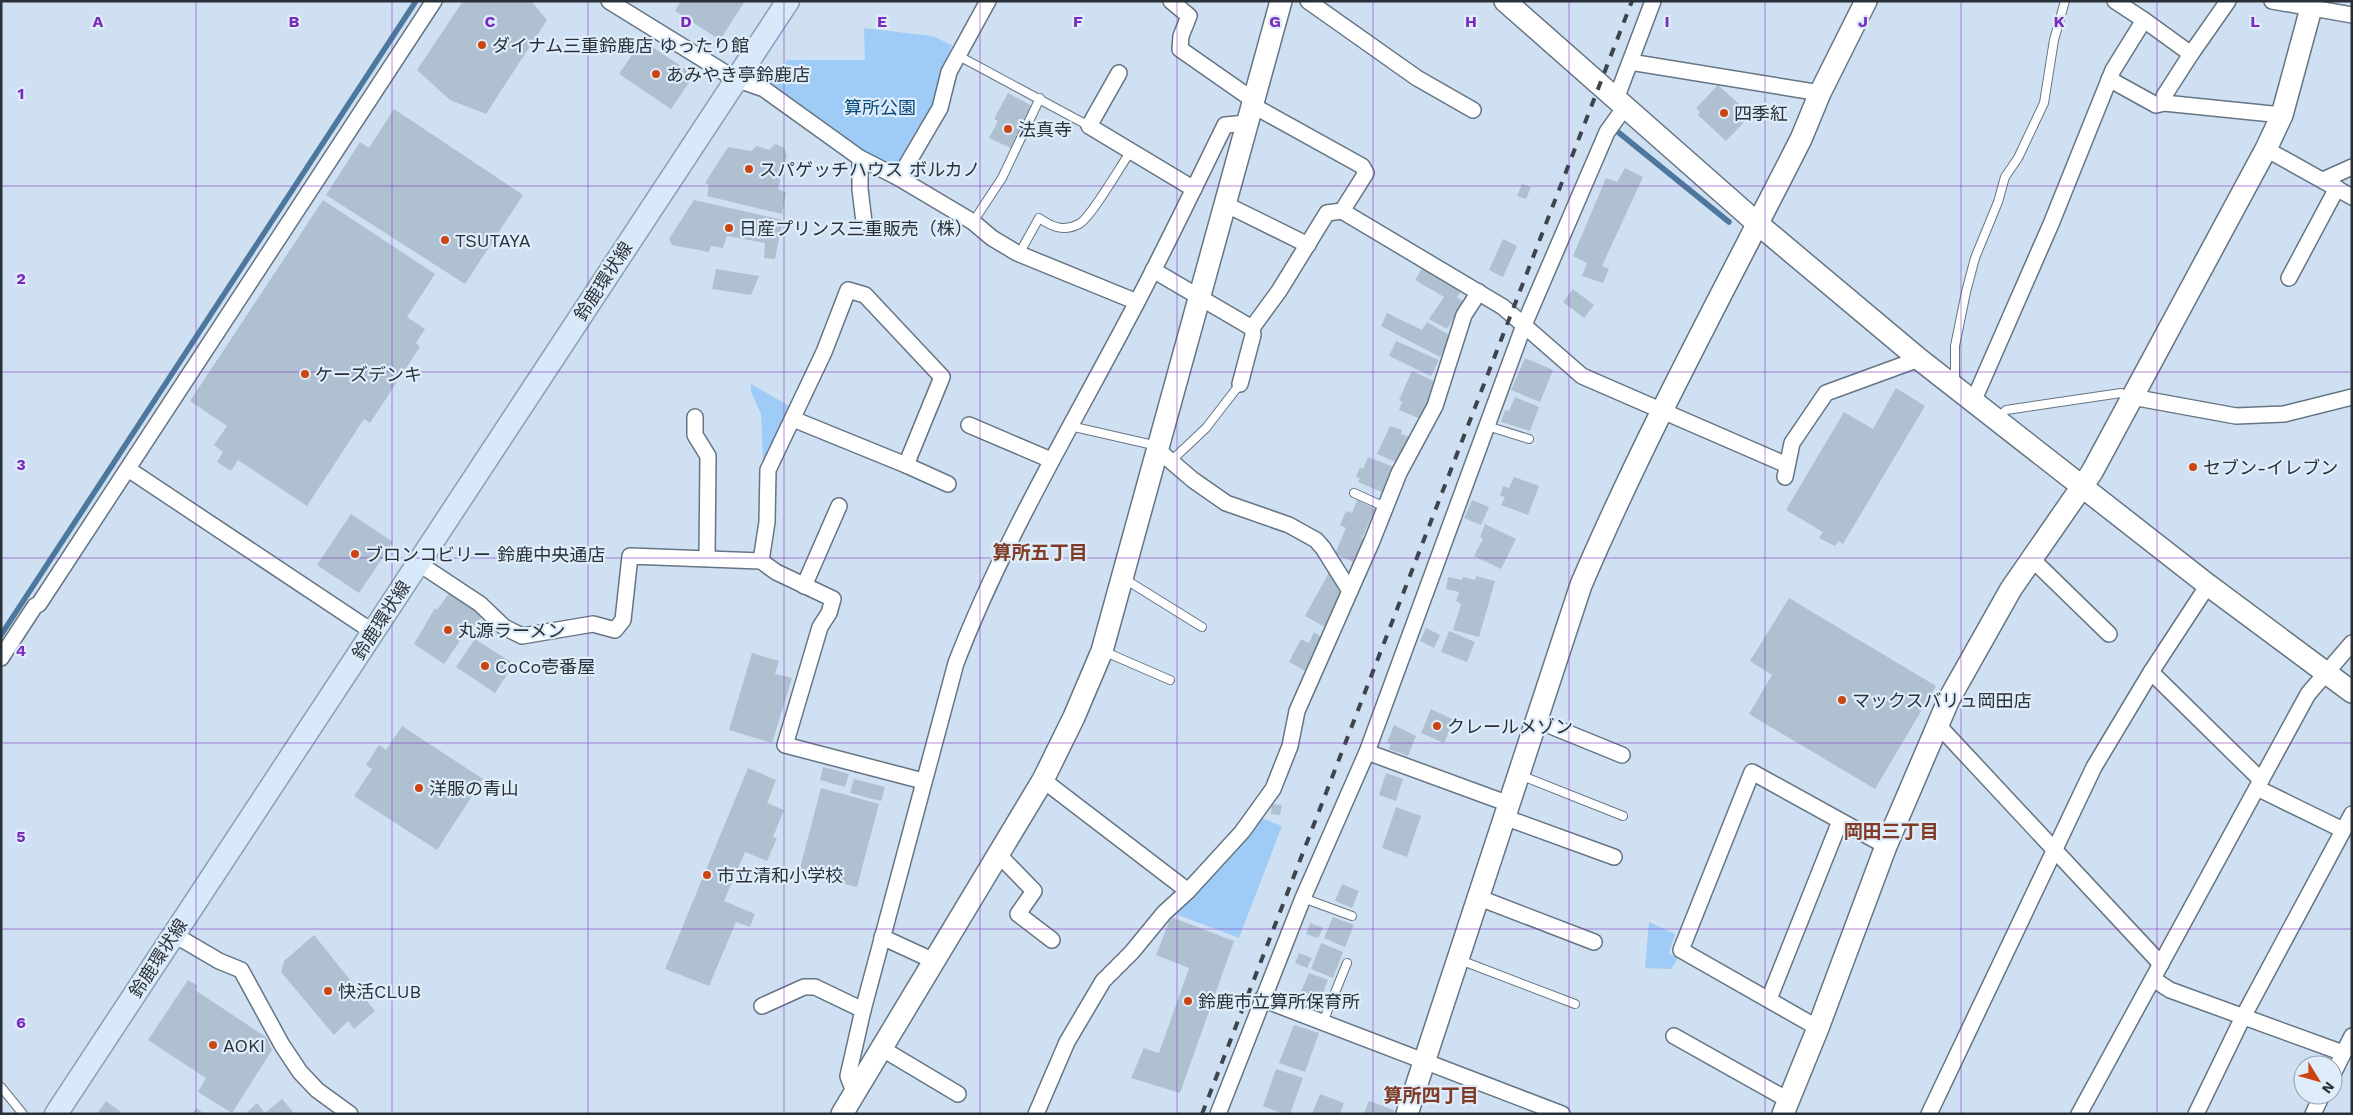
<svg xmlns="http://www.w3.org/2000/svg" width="2353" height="1115" font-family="'Work Sans','Noto Sans JP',sans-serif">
	<rect width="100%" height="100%" fill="#cfe0f2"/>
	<g fill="#9fccf6">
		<path d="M 864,28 L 932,36 L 952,45 L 936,107 L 898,171 L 893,172 L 828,128 L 771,83 L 787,60 L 865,60 Z"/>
		<path d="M 751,384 L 789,406 L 763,462 L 761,414 L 751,392 Z"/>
		<path d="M 1261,818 L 1282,826 L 1239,938 L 1173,913 Z"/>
		<path d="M 1649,922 L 1675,934 L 1669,953 L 1678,958 L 1671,969 L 1645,968 Z"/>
	</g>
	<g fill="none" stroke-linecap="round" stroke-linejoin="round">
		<g stroke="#4e779d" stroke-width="5.5">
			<path d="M 1618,132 L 1729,222"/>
			<path d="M 1,635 L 416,1"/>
		</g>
	</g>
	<g fill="#afc0d1">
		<path d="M 463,1 L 531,1 L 547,20 L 486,114 L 450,100 L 417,70 Z"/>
		<path d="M 681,1 L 745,1 L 720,40 L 675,11 Z"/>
		<path d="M 642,40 L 694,75 L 671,109 L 619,74 Z"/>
		<path d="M 1718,85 L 1751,115 L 1726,141 L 1698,115 L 1700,112 L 1696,108 Z"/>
		<path d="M 1008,93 L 1034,107 L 1013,149 L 989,138 L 998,121 L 994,119 Z"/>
		<path d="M 394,109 L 523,195 L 465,284 L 326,195 L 360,142 L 369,148 Z"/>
		<path d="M 775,144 L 784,148 L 787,155 L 778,189 L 786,193 L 782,214 L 707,196 L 709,185 L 705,183 L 728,147 L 751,151 L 757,146 L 769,150 Z"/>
		<path d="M 1625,168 L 1643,177 L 1602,266 L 1609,269 L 1603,283 L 1582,276 L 1587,263 L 1573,256 L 1606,178 L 1617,182 Z"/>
		<path d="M 1522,184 L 1531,187 L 1526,199 L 1517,196 Z"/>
		<path d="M 323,200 L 435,274 L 407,317 L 425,329 L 416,343 L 420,347 L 370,423 L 364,419 L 307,506 L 238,460 L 231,471 L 217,462 L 223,452 L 214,445 L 227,426 L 190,401 Z"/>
		<path d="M 694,200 L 783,220 L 775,259 L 764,258 L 765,243 L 727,236 L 723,248 L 711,246 L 709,252 L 672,245 L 669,239 Z"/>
		<path d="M 1503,239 L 1517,246 L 1503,277 L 1489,270 Z"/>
		<path d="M 1424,265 L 1462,290 L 1457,297 L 1464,302 L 1447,329 L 1429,319 L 1444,297 L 1415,280 Z"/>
		<path d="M 716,269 L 759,276 L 751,295 L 712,289 Z"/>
		<path d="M 1573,289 L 1594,305 L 1584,318 L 1563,302 Z"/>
		<path d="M 1387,313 L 1422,330 L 1427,322 L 1451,336 L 1440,357 L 1381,326 Z"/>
		<path d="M 1396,341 L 1439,360 L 1431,376 L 1389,356 Z"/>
		<path d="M 1525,358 L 1553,370 L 1540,402 L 1511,390 Z"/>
		<path d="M 1412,371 L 1438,383 L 1423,420 L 1399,410 L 1402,402 L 1399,400 Z"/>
		<path d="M 1896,388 L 1925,406 L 1843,544 L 1839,541 L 1835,546 L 1819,538 L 1823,532 L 1786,510 L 1844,412 L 1873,429 Z"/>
		<path d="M 1515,397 L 1539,407 L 1530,431 L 1501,422 L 1505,410 L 1509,411 Z"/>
		<path d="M 1390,426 L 1402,430 L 1401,434 L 1409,437 L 1398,463 L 1377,454 Z"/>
		<path d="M 1368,457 L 1394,467 L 1384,493 L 1358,482 L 1360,478 L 1356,477 L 1360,467 L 1363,469 Z"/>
		<path d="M 1514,477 L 1539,486 L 1528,515 L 1501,505 L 1505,497 L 1500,496 L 1503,486 L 1509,488 Z"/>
		<path d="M 1357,500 L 1375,509 L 1362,538 L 1366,539 L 1356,563 L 1335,554 L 1346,528 L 1340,525 L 1346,511 L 1352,513 Z"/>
		<path d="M 1472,500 L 1489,507 L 1481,525 L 1464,518 Z"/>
		<path d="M 351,514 L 393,542 L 359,593 L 317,565 Z"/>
		<path d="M 1485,524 L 1516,539 L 1501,569 L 1474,556 L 1483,539 L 1480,537 Z"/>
		<path d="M 1330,571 L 1342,592 L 1327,628 L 1305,616 Z"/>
		<path d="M 1476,576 L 1495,581 L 1479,637 L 1453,630 L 1461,604 L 1456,601 L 1459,592 L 1446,589 L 1448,577 L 1462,580 L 1463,577 L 1475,580 Z"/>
		<path d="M 450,592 L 483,615 L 467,637 L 464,635 L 444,664 L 414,644 L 435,608 L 437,610 Z"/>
		<path d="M 1789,598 L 1936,686 L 1875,789 L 1749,714 L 1772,675 L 1750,661 Z"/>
		<path d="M 1426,628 L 1440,635 L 1434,648 L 1420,641 Z"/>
		<path d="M 1449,631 L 1475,642 L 1467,662 L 1441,652 Z"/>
		<path d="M 1314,632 L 1324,639 L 1307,672 L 1289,662 L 1301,639 L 1309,643 Z"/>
		<path d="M 475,639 L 514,664 L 495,693 L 456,667 Z"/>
		<path d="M 752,653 L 779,661 L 775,674 L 792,678 L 772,743 L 729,730 Z"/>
		<path d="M 1431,709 L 1454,720 L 1444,743 L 1421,733 Z"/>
		<path d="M 1394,725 L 1416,736 L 1408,756 L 1389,749 L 1391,744 L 1387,743 Z"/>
		<path d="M 402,726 L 483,779 L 437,850 L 354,796 L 372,769 L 366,765 L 379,745 L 386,750 Z"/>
		<path d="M 823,767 L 849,774 L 845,787 L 820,780 Z"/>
		<path d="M 748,768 L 776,780 L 767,803 L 784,810 L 773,837 L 777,838 L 767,861 L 745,852 L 724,901 L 755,914 L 750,927 L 736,922 L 709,986 L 665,969 Z"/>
		<path d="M 1386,773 L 1403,779 L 1396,801 L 1379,795 Z"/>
		<path d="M 854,779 L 885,787 L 881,801 L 850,793 Z"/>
		<path d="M 821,788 L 879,804 L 857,887 L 799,872 Z"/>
		<path d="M 1272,804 L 1282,805 L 1280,815 L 1271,814 Z"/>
		<path d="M 1396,807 L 1421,816 L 1407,857 L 1382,848 Z"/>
		<path d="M 1342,884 L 1359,891 L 1352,908 L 1335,901 Z"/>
		<path d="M 1171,917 L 1234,941 L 1180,1093 L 1131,1078 L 1144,1048 L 1159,1053 L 1189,968 L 1156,955 Z"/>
		<path d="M 1333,917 L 1354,925 L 1345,947 L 1324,938 Z"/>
		<path d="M 1310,923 L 1323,928 L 1318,938 L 1306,934 Z"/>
		<path d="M 314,935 L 375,1011 L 354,1029 L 348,1021 L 334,1035 L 281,972 L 284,961 Z"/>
		<path d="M 1321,943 L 1343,952 L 1333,978 L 1311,969 Z"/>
		<path d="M 1299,953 L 1312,958 L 1307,968 L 1295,963 Z"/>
		<path d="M 1309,973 L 1328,980 L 1319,1003 L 1299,996 Z"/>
		<path d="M 188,980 L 198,986 L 195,990 L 266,1037 L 272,1050 L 232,1113 L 198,1092 L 206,1078 L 148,1040 Z"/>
		<path d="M 1294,1025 L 1319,1033 L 1305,1072 L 1279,1063 Z"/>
		<path d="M 1276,1069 L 1303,1078 L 1290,1114 L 1283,1114 L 1263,1106 Z"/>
		<path d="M 1320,1094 L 1344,1103 L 1340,1114 L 1312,1114 Z"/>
		<path d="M 282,1099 L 295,1114 L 245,1114 L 257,1103 L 265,1113 Z"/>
		<path d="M 106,1101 L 121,1112 L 121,1114 L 97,1114 Z"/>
		<path d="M 1369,1101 L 1394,1110 L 1393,1114 L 1364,1114 Z"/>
		<path d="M 197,1108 L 204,1114 L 191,1114 Z"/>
	</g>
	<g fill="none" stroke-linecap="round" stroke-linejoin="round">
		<defs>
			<g id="lane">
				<path d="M 957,55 L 1089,126"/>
				<path d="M 973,222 L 1002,178 L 1040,98"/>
				<path d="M 1019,254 L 1039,218 C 1052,227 1064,232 1079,224 C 1091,218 1121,165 1131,151"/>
				<path d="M 1955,383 L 1955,346 L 1966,292 L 1975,258 L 1998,202 L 2005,177 L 2018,158 L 2044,103 L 2054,40 L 2065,1"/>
				<path d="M 1997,419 L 2006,410 L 2121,393 L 2130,396"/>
				<path d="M 1070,426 L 1149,444 L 1157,449"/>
				<path d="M 1487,426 L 1529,439"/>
				<path d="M 1171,461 L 1206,428 L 1240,384"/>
				<path d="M 1354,493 L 1385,507"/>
				<path d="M 1123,578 L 1202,627"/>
				<path d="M 1103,651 L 1170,680"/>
				<path d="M 1520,775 L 1623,816"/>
				<path d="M 1303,898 L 1352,916"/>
				<path d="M 1460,960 L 1575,1004"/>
				<path d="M 1323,1022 L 1347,963"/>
				<path d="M 1,1087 L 23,1114"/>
			</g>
			<g id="street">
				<path d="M 609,1 L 735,79 L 764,89 L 860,158 L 899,178 L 973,222 L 992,238 L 1017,253 L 1137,302"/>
				<path d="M 1171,1 L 1189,16 L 1181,36 L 1180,49 L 1253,100"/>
				<path d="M 1308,1 L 1417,78 L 1473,110"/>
				<path d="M 2115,1 L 2144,20"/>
				<path d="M 2272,1 L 2352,15"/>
				<path d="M 1630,62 L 1820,93"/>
				<path d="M 1119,73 L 1089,126 L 1194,189"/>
				<path d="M 2109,79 L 2156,105 L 2164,103 L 2164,96 L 2191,54"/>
				<path d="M 1616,99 L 1653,1"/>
				<path d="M 2164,103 L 2282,115"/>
				<path d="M 1252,105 L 1362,166 L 1366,173 L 1342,211 L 1503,307 L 1582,376 L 1787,465"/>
				<path d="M 2266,149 L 2352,197"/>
				<path d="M 860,158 L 860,189 L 864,222"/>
				<path d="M 899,178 L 940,108 L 949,72 L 988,1"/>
				<path d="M 2323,180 L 2352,167"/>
				<path d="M 1225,204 L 1308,245"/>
				<path d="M 1153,270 L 1252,328"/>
				<path d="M 2289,278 L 2337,188"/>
				<path d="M 1240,384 L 1253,335 L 1252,328 L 1279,291 L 1327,213 L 1342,211"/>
				<path d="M 2132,397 L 2236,416 L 2284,414 L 2352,397"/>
				<path d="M 1973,402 L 2051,224 L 2113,70 L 2144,20 L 2191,54 L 2228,1"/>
				<path d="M 695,417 L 695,435 L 708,456 L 707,558"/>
				<path d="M 969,425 L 1051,460"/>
				<path d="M 1158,450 L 1193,480 L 1226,503 L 1289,525 L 1316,540 L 1323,548 L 1350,591"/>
				<path d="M 906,465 L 948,484"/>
				<path d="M 128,469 L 373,632"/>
				<path d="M 1785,477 L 1792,443 L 1826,393 L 1919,359"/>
				<path d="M 2031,558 L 2109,634"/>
				<path d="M 761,561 L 767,522 L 768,470 L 824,352 L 848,290 L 865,295 L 942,377 L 906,465 L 793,419"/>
				<path d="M 418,563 L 480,604 L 504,627 L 522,636 L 593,624 L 615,630 L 623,620 L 630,556 L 761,561 L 776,572 L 833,599 L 829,613 L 820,627 L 785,745 L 923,781"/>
				<path d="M 804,586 L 839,506"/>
				<path d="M 1,658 L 35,606 L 39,604 L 434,1"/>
				<path d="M 2151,672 L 2261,780"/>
				<path d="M 1536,720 L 1622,755"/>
				<path d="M 1938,725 L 2161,964"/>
				<path d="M 1367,752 L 1509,804"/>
				<path d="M 1043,780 L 1188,891"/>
				<path d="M 2257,788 L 2343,830"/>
				<path d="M 1504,817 L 1614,857"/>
				<path d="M 998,854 L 1034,891 L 1018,914 L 1052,940"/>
				<path d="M 1477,897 L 1594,942"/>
				<path d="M 173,934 L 219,961 L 241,970 L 282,1045 L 300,1072 L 317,1090 L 350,1114"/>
				<path d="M 882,937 L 934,961"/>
				<path d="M 2153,979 L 2170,990 L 2343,1053"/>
				<path d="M 1262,999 L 1562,1114"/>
				<path d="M 1769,999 L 1840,821"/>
				<path d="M 762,1006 L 804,987 L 815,987 L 863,1010"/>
				<path d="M 1818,1028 L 1681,950 L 1752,772 L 1886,846"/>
				<path d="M 1674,1036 L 1788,1100"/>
				<path d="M 881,1048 L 958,1094"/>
				<path d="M 2333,1074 L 2352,1036"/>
				<path d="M 854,1092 L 848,1076 L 863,1010 L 956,663 C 1005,536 1075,421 1137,302 C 1168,243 1196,184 1225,125 L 1247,123"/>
				<path d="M 1036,1114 L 1067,1042 L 1103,981 L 1132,952 L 1164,913 L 1188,891 L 1242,832 L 1273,789 L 1290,746 L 1297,711 L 1372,541 L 1399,473 L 1435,406 L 1464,315 L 1479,292"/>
				<path d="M 1218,1114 L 1303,898 L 1367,752 L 1524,325 L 1607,132 L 1625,107"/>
				<path d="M 1929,1114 L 2094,767 L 2151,672 L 2208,585"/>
				<path d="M 2079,1114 L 2308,694 L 2352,643"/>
				<path d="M 2196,1114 L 2243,1017 L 2352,814"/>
				<path d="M 2313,1114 L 2322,1095"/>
			</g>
			<g id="secondary">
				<path d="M 1505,1 L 1758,224 L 1919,359 L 2208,585 L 2352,692"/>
				<path d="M 842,1114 L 1043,780 L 1074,717 L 1102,651 L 1281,1"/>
				<path d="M 1407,1114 L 1581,585 C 1646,433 1726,287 1801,139 L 1820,93 L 1866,1"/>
				<path d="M 1783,1114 L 1818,1028 L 1886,846 L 1949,699 L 2011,589 L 2092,472 L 2266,149 L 2282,115 L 2313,1"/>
			</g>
			<path id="primary" d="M 56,1114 L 788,1"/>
		</defs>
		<use href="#lane" stroke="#657584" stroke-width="10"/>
		<use href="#street" stroke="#657584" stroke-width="18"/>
		<use href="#secondary" stroke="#657584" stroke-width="24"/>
		<use href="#primary" stroke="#8a9fb4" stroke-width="25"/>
		<use href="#lane" stroke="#fff" stroke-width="8"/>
		<use href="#street" stroke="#fff" stroke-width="15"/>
		<use href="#secondary" stroke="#fff" stroke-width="21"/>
		<use href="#primary" stroke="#d8e9fb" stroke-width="22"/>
		<path stroke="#3d444c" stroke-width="4" stroke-dasharray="9 9" stroke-linecap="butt" d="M 1202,1114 L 1632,1"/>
	</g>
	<path fill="none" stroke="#7b2cbf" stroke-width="1" stroke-opacity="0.55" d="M 196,1 L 196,1114M 392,1 L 392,1114M 588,1 L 588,1114M 784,1 L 784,1114M 980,1 L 980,1114M 1177,1 L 1177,1114M 1373,1 L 1373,1114M 1569,1 L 1569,1114M 1765,1 L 1765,1114M 1961,1 L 1961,1114M 2157,1 L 2157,1114M 1,186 L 2352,186M 1,372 L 2352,372M 1,558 L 2352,558M 1,743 L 2352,743M 1,929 L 2352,929"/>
	<g fill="#cc4510" stroke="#dfedfb" stroke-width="2">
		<circle cx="482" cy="45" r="5"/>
		<circle cx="656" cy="74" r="5"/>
		<circle cx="1724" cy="113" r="5"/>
		<circle cx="1008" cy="129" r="5"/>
		<circle cx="749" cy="169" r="5"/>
		<circle cx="729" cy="228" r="5"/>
		<circle cx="445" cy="240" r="5"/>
		<circle cx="305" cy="374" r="5"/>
		<circle cx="2193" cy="467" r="5"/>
		<circle cx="355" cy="554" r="5"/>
		<circle cx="448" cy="630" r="5"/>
		<circle cx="485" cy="666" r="5"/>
		<circle cx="1842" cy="700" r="5"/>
		<circle cx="1437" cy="726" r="5"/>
		<circle cx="419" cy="788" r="5"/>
		<circle cx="707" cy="875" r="5"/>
		<circle cx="328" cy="991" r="5"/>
		<circle cx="1188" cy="1001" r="5"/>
		<circle cx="213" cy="1045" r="5"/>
	</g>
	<g text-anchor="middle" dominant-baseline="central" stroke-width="4.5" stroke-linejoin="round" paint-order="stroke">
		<g font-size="18" fill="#2a3037" stroke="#dfedfb" text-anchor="start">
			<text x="492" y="45">ダイナム三重鈴鹿店 ゆったり館</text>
			<text x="666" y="74">あみやき亭鈴鹿店</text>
			<text x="1734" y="113">四季紅</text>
			<text x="1018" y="129">法真寺</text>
			<text x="759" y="169">スパゲッチハウス ボルカノ</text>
			<text x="739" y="228">日産プリンス三重販売（株）</text>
			<text x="455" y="240">TSUTAYA</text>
			<text x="315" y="374">ケーズデンキ</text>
			<text x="2203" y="467">セブン-イレブン</text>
			<text x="365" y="554">ブロンコビリー 鈴鹿中央通店</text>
			<text x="458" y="630">丸源ラーメン</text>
			<text x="495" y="666">CoCo壱番屋</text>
			<text x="1852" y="700">マックスバリュ岡田店</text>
			<text x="1447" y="726">クレールメゾン</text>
			<text x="429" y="788">洋服の青山</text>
			<text x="717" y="875">市立清和小学校</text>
			<text x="338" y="991">快活CLUB</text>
			<text x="1198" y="1001">鈴鹿市立算所保育所</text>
			<text x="223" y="1045">AOKI</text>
		</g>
		<g font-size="18" fill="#084a7b" stroke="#dfedfb">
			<text x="880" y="107">算所公園</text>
		</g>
		<g font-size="18" fill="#2a3037" stroke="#dfedfb">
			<text transform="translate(603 281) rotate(-57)">鈴鹿環状線</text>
			<text transform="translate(381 620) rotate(-57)">鈴鹿環状線</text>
			<text transform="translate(158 958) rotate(-57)">鈴鹿環状線</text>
		</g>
		<g font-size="19" font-weight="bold" fill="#7f3b26" stroke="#dfedfb">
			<text x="1040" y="552">算所五丁目</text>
			<text x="1891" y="831">岡田三丁目</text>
			<text x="1431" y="1095">算所四丁目</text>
		</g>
	</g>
	<g font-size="16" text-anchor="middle" font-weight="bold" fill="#7b2cbf" stroke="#dfedfb" stroke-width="4.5" stroke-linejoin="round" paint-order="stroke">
		<text x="98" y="27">A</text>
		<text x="294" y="27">B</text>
		<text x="490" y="27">C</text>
		<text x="686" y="27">D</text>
		<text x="882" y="27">E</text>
		<text x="1078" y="27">F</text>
		<text x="1275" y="27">G</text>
		<text x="1471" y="27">H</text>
		<text x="1667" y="27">I</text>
		<text x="1863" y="27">J</text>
		<text x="2059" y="27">K</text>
		<text x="2255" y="27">L</text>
		<text x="21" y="99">1</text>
		<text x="21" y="284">2</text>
		<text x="21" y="470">3</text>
		<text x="21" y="656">4</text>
		<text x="21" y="842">5</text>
		<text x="21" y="1028">6</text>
	</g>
	<rect width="2353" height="1115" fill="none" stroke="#2a3037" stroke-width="5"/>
	<g transform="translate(2318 1080) rotate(127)"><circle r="24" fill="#dfedfb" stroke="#97a1ad"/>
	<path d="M0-4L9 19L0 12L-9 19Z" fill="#cc4510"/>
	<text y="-8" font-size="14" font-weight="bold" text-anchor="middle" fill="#2a3037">N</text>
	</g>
</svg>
